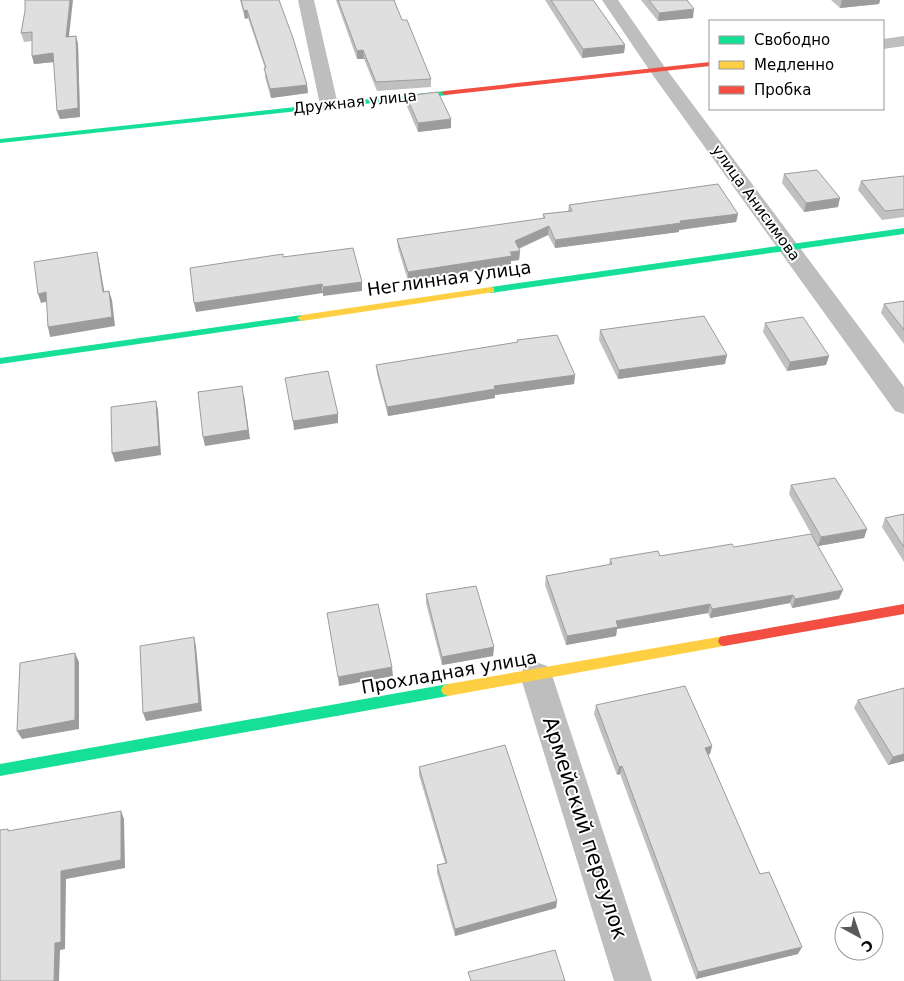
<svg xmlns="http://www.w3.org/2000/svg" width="904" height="981" font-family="'DejaVu Sans',sans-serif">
	<rect width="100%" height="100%" fill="#fff"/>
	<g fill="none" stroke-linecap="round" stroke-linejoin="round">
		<g fill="#bebebe" fill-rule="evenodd">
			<path d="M 298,0 L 314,0 L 338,105 L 336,109 L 329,111 L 322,109 L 320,105 Z"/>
			<path d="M 602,0 L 618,0 L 664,66 L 904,387 L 904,414 L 895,411 L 652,74 Z"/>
			<path d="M 904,36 L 904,46 L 883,49 L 883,39 Z"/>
			<path d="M 536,662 L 547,666 L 552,675 L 652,981 L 614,981 L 520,675 L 525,666 Z"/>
		</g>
		<g fill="#16e098" fill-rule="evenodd">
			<path d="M 445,91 L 449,93 L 448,95 L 0,143 L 0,139 Z"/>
			<path d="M 904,228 L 904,234 L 491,293 L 486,290 L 491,287 Z"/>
			<path d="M 302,315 L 305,316 L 307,318 L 305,320 L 0,364 L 0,358 Z"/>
			<path d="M 448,684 L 453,686 L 455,690 L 453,694 L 448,696 L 0,776 L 0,764 Z"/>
		</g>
		<g fill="#ffcf43" fill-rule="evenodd">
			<path d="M 491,287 L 494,288 L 494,292 L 302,321 L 297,318 L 302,315 Z"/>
			<path d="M 724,636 L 728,637 L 730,641 L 728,645 L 724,646 L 448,696 L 443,694 L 441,690 L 443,686 L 448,684 Z"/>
		</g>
		<g fill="#f24e42" fill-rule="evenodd">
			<path d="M 710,62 L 710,66 L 445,95 L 441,93 L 445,91 Z"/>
			<path d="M 904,604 L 904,614 L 724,646 L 720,645 L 718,641 L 720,637 L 724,636 Z"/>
		</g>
	</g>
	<g fill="#c0c0c0">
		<path d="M 240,0 L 279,0 L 307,85 L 308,93 L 271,98 L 265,77 L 265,68 L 248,18 L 245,19 Z"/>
		<path d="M 336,0 L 394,0 L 402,20 L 431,79 L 431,87 L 377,91 L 364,59 L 357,59 Z"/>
		<path d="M 545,0 L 593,0 L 625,45 L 624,53 L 582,58 Z"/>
		<path d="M 641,0 L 687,0 L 693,18 L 658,21 Z"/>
		<path d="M 831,0 L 880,0 L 879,4 L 840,8 Z"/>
		<path d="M 25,11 L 69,36 L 76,36 L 78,44 L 80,117 L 60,119 L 57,111 L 54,62 L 34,64 L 32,56 L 32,41 L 24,42 L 21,33 Z"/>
		<path d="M 406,96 L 451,119 L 451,128 L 418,132 L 406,104 Z"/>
		<path d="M 784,174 L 838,207 L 804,212 L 782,183 Z"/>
		<path d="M 904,176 L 904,217 L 882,220 L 858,190 L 861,181 Z"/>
		<path d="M 569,205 L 738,214 L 736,222 L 679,230 L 679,232 L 555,248 L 548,235 L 519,249 L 520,251 L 519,260 L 511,261 L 511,265 L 408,281 L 398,248 L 397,239 L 543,219 L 543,214 L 568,211 Z"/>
		<path d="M 904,301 L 904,344 L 881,313 L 884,304 Z"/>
		<path d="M 765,323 L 829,356 L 826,365 L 787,371 L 763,332 Z"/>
		<path d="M 600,330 L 725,364 L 618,379 L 599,340 Z"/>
		<path d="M 517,340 L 575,375 L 574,384 L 495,395 L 495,398 L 388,416 L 377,374 L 376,365 L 517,343 Z"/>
		<path d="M 791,485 L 867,529 L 864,538 L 818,546 L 789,494 Z"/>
		<path d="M 904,514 L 904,562 L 882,527 L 885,518 Z"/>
		<path d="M 734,547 L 839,599 L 792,608 L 790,603 L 710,618 L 708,613 L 617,629 L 616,636 L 566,645 L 545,585 L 546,576 L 609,565 L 610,559 L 660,556 Z"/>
		<path d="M 426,594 L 494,647 L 493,656 L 442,665 L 426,603 Z"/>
		<path d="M 904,688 L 904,761 L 888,765 L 854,708 L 858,700 Z"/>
		<path d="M 596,705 L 712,746 L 710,754 L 708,755 L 760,874 L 798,954 L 696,979 L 620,774 L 617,775 L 594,714 Z"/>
		<path d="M 419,767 L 557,901 L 556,908 L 455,936 L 437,873 L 437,865 L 445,863 L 419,775 Z"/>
	</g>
	<g fill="#9c9c9c">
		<path d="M 70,0 L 73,0 L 68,45 L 66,37 Z"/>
		<path d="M 842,0 L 880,0 L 879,4 L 840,8 Z"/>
		<path d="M 694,9 L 693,18 L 658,21 L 659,13 Z"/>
		<path d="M 247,10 L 248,18 L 245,19 L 244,11 Z"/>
		<path d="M 76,36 L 78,44 L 80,117 L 60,119 L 57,111 Z"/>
		<path d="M 625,45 L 624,53 L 582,58 L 583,49 Z"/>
		<path d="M 363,50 L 364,59 L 357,59 L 357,51 Z"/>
		<path d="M 53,53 L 55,62 L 34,64 L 32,56 Z"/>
		<path d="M 307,85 L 308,93 L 271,98 L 270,89 Z"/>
		<path d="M 451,119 L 451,128 L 418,132 L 418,123 Z"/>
		<path d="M 840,198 L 838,207 L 804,212 L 806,203 Z"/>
		<path d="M 738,214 L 736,222 L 679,230 L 679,232 L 555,248 L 555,240 L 680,221 Z"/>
		<path d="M 549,226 L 548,235 L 515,250 L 515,241 Z"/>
		<path d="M 520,251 L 519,260 L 511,261 L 511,265 L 408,281 L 408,272 Z"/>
		<path d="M 97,252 L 99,261 L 106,301 L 103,292 Z"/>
		<path d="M 362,282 L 362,291 L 323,296 L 323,287 Z"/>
		<path d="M 322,284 L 323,293 L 196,312 L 194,303 Z"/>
		<path d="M 109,291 L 112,300 L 115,326 L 50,337 L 48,327 Z"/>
		<path d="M 46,292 L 49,301 L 41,303 L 38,294 Z"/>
		<path d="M 727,355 L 725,364 L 618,379 L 619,370 Z"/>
		<path d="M 829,356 L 826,365 L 787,371 L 790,362 Z"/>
		<path d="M 575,375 L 574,384 L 495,395 L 495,398 L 388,416 L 387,407 L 494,386 Z"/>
		<path d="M 244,395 L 250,439 L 205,446 L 203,437 Z"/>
		<path d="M 156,401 L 158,410 L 161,455 L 115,462 L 112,453 Z"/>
		<path d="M 338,414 L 338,423 L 294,430 L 293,421 Z"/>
		<path d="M 867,529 L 864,538 L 818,546 L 821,537 Z"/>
		<path d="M 843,590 L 839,599 L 792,608 L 795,599 Z"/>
		<path d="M 793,595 L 790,603 L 710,618 L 712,609 Z"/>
		<path d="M 710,604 L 708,613 L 617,629 L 616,636 L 566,645 L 567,636 L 616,621 Z"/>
		<path d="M 194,637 L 196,646 L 202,711 L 146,721 L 143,713 Z"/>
		<path d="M 494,647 L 493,656 L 442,665 L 442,657 Z"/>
		<path d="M 75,653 L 79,662 L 79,729 L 22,739 L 17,731 Z"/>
		<path d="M 392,667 L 393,676 L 339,686 L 338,677 Z"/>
		<path d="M 712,746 L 710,754 L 702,756 L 705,748 Z"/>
		<path d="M 904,754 L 904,761 L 888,765 L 893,757 Z"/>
		<path d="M 622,766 L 620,774 L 617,775 L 619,767 Z"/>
		<path d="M 121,811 L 124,819 L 125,868 L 66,879 L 65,949 L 60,950 L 59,981 L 54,981 L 55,943 L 61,871 Z"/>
		<path d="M 557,901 L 556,908 L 455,936 L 455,929 Z"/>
		<path d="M 802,947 L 798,954 L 696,979 L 698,972 Z"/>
	</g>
	<g fill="#dfdfdf" stroke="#9c9c9c">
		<path d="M 25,0 L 70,0 L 66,37 L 76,36 L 78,108 L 57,111 L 53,53 L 32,56 L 32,32 L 21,33 L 25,11 Z"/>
		<path d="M 241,0 L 279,0 L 293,38 L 307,85 L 270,89 L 264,68 L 266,68 L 247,10 L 244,11 Z"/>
		<path d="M 338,0 L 394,0 L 402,20 L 407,20 L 431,79 L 376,82 L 363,50 L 357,51 Z"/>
		<path d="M 551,0 L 593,0 L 625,45 L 583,49 Z"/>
		<path d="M 649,0 L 687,0 L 694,9 L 659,13 Z"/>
		<path d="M 438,92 L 451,119 L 418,123 L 406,96 Z"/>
		<path d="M 817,170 L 840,198 L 806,203 L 784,174 Z"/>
		<path d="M 904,176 L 904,209 L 885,211 L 861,181 Z"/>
		<path d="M 718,184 L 738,214 L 680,221 L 681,223 L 555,240 L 549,226 L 515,241 L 520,251 L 510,252 L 512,256 L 408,272 L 397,239 L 545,218 L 543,214 L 572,211 L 569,205 Z"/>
		<path d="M 353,248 L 362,282 L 323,287 L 322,284 L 194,303 L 190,268 L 283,254 L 283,257 Z"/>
		<path d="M 97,252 L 103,292 L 109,291 L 112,317 L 48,327 L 46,292 L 38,294 L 34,262 Z"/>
		<path d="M 904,301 L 904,330 L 884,304 Z"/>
		<path d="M 704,316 L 727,355 L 619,370 L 600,330 Z"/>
		<path d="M 803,317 L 829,356 L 790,362 L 765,323 Z"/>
		<path d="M 557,335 L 575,375 L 494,386 L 495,389 L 387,407 L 376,365 L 518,342 L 517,340 Z"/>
		<path d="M 328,371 L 338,414 L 293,421 L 285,378 Z"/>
		<path d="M 242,386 L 248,430 L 203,437 L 198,392 Z"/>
		<path d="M 156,401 L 159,446 L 112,453 L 111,407 Z"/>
		<path d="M 835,478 L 867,529 L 821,537 L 791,485 Z"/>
		<path d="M 904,514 L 904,547 L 885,518 Z"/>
		<path d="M 811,534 L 843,590 L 795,599 L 793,595 L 712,609 L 710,604 L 616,621 L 618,627 L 567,636 L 546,576 L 612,564 L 610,559 L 658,551 L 660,556 L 732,544 L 734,547 Z"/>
		<path d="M 476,586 L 494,647 L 442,657 L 426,594 Z"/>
		<path d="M 378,604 L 392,667 L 338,677 L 327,613 Z"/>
		<path d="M 194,637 L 199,703 L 143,713 L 140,646 Z"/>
		<path d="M 75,653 L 75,720 L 17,731 L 20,663 Z"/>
		<path d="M 685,686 L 712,746 L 705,748 L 760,874 L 769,872 L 802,947 L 698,972 L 622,766 L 619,767 L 596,705 Z"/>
		<path d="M 904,688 L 904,754 L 893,757 L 858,700 Z"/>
		<path d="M 505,745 L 557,901 L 455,929 L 437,865 L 447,863 L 419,767 Z"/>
		<path d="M 121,811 L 121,860 L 61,871 L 61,942 L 55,943 L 54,981 L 0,981 L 0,830 L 8,829 L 8,831 Z"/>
		<path d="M 555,950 L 565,981 L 471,981 L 468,972 Z"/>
	</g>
	<g text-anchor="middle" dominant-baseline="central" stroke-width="4" stroke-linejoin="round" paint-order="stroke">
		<g font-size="15" fill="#000" stroke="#fff">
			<text transform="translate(355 102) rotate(-6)">Дружная улица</text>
			<text transform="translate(756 203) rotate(54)">улица Анисимова</text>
		</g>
		<g font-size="18" fill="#000" stroke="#fff">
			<text transform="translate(449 278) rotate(-8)">Неглинная улица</text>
			<text transform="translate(449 672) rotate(-10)">Прохладная улица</text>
		</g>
		<g font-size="21" fill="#000" stroke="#fff">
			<text transform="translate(585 828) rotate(72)">Армейский переулок</text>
		</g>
	</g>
	<rect x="709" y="20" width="175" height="90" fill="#ffffff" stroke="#999999"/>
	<rect x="719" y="36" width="25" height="8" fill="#16e098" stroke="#999999"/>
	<text x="754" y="45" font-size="15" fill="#000000">Свободно</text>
	<rect x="719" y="61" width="25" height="8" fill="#ffcf43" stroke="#999999"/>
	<text x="754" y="70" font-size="15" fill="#000000">Медленно</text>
	<rect x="719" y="86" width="25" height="8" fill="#f24e42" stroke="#999999"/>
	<text x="754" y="95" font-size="15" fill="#000000">Пробка</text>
	<g transform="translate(859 936) rotate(140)"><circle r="24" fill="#ffffff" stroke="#999999"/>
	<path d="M0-4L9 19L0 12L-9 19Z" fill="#595959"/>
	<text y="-8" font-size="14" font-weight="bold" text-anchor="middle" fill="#000000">С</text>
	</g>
</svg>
